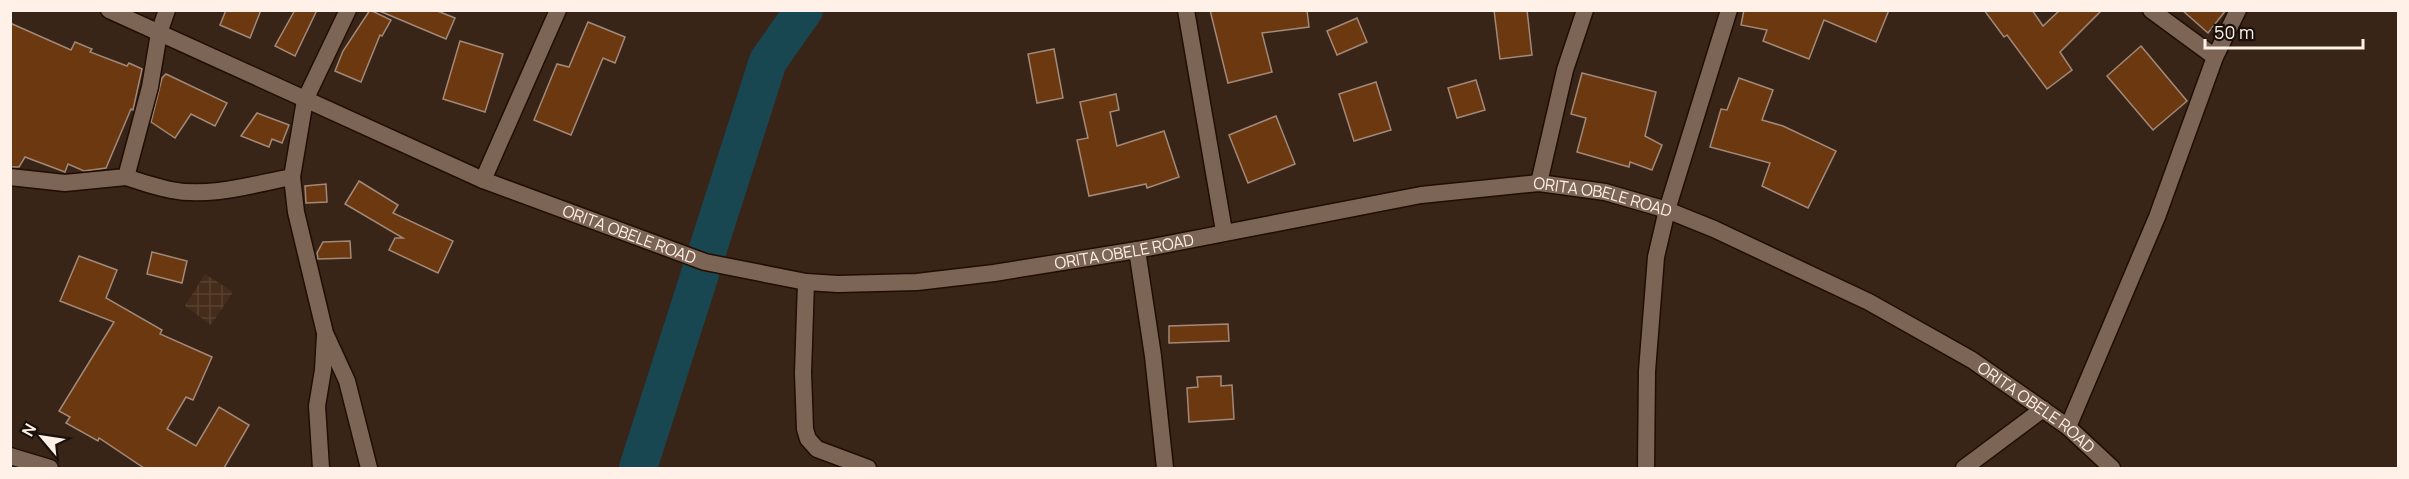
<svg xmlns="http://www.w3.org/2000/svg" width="2409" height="479" font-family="Manrope,sans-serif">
	<defs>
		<pattern id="industrial-grid" width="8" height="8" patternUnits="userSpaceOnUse" patternTransform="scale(1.5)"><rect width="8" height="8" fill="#462c1a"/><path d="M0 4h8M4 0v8" fill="none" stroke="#584130"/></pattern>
	</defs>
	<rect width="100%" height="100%" fill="#392518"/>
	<path fill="url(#industrial-grid)" d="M 205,274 L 233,292 L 211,325 L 185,306 Z"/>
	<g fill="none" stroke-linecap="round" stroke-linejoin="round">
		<path stroke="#184752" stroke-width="38" d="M 638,468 L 768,61 L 804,10"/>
	</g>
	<g fill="#6c3810" stroke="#a28979" stroke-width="1.5">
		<path d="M 226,10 L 261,10 L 250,38 L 220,25 Z"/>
		<path d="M 295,10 L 317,10 L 295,56 L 275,46 Z"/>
		<path d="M 370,10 L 391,20 L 382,36 L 380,35 L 361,82 L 335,71 L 343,51 Z"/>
		<path d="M 377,10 L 435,10 L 455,18 L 446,39 Z"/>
		<path d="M 1210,10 L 1307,10 L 1309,27 L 1262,33 L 1272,72 L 1228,83 Z"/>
		<path d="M 1494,10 L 1527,10 L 1532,55 L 1500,59 Z"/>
		<path d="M 1744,10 L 1889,10 L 1876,42 L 1824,20 L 1809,59 L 1763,41 L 1767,30 L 1741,25 Z"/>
		<path d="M 1984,10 L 2032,10 L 2043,26 L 2060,10 L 2102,10 L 2060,52 L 2072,70 L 2047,89 L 2007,35 L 2004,37 Z"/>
		<path d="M 2182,10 L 2226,10 L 2208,33 Z"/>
		<path d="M 1357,18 L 1367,42 L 1337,55 L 1327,31 Z"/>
		<path d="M 588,22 L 625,37 L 615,63 L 603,58 L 571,135 L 534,120 L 557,64 L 569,67 Z"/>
		<path d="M 10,23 L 71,50 L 75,42 L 92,49 L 90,52 L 127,66 L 129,63 L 142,69 L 133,110 L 131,109 L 106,168 L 84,171 L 68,164 L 65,172 L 25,157 L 19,167 L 10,167 Z"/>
		<path d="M 460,41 L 503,54 L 485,112 L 443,99 Z"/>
		<path d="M 2141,46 L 2187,101 L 2153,130 L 2107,76 Z"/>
		<path d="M 1054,49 L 1063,98 L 1037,103 L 1028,54 Z"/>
		<path d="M 1582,73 L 1656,92 L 1645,136 L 1662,145 L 1652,170 L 1630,162 L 1629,167 L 1577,152 L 1586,118 L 1571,114 Z"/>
		<path d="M 166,74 L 227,103 L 215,126 L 191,114 L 175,138 L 151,122 L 162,78 Z"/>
		<path d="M 1739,78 L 1773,90 L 1762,120 L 1783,126 L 1836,151 L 1808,208 L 1762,186 L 1770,163 L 1710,147 L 1721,109 L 1727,110 Z"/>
		<path d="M 1476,80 L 1485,110 L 1457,118 L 1448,88 Z"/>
		<path d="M 1376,82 L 1391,130 L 1354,141 L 1339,94 Z"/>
		<path d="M 1116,94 L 1119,110 L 1110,112 L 1117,146 L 1164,131 L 1179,177 L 1147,188 L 1146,184 L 1089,196 L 1077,140 L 1088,138 L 1080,102 Z"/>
		<path d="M 257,113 L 289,125 L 282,143 L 272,139 L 269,147 L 241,136 Z"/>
		<path d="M 1276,116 L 1295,164 L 1248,183 L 1229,135 Z"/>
		<path d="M 359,181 L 398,205 L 393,213 L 453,241 L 438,273 L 389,250 L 395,238 L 403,238 L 345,204 Z"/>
		<path d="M 326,184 L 327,202 L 306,203 L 305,186 Z"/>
		<path d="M 350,241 L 351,258 L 318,259 L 317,253 L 323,242 Z"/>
		<path d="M 152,252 L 187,261 L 182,283 L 147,274 Z"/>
		<path d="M 79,256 L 117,270 L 106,298 L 162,330 L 160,334 L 212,357 L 193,400 L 186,397 L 167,429 L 196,446 L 219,407 L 249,425 L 224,468 L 144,468 L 99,438 L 98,441 L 66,423 L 70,417 L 59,411 L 114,322 L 60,301 Z"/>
		<path d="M 1228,324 L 1229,341 L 1169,343 L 1169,326 Z"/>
		<path d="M 1221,376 L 1221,386 L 1232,385 L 1234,419 L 1189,422 L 1187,388 L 1198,387 L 1197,377 Z"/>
	</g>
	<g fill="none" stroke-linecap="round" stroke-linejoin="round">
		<defs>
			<g id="minor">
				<path d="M 348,10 L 305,100 L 292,177 L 296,212 L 325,333 L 347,381 L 369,468"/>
				<path d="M 1186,10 L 1224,231"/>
				<path d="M 2151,10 L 2215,57"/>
				<path d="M 10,177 L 65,183 L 126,177 L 150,87 L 159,33 L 167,10"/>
				<path d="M 126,177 C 141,182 156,187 171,190 C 210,198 254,184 292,177"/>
				<path d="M 483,180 L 558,10"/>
				<path d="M 1539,183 L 1565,70 L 1585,10"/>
				<path d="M 1137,250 L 1153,356 L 1165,468"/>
				<path d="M 806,282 L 803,373 L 805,429 L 808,439 L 817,449 L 868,468"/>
				<path d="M 2068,427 L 2157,217 L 2215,57 L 2238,10"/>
				<path d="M 10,456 L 50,468"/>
				<path d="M 321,468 L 317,406 L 323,370 L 325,335"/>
				<path d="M 1646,468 L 1647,371 L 1656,257 L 1667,210 L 1729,10"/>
				<path d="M 1964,468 L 2043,409"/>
			</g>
			<g id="secondary">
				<path id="s1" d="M 109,10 L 483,180 L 705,262 L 806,282 L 838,284 L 917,282 L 994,273 L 1137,250 L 1421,195 L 1539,183 L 1605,192 L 1667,210 L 1714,229 L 1869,302 L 1972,360 L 2068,427 L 2112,468"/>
			</g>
		</defs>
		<use href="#minor" stroke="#200d03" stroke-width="19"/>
		<use href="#secondary" stroke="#200d03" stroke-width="19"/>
		<use href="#minor" stroke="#7d6556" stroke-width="16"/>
		<use href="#secondary" stroke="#7d6556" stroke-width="16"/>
	</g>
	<g text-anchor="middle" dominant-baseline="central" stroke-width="6" stroke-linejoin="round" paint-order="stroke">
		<g font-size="16" fill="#fff1e8" stroke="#1a110b">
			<text stroke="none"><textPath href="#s1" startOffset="1557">ORITA OBELE ROAD</textPath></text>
			<text stroke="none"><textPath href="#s1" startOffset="567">ORITA OBELE ROAD</textPath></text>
			<text stroke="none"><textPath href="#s1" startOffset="1071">ORITA OBELE ROAD</textPath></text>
			<text stroke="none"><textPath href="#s1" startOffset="2043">ORITA OBELE ROAD</textPath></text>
		</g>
	</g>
	<rect width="2409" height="479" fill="none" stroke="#fff1e8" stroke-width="24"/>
	<g transform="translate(42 437) rotate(299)" stroke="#1a110b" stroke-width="4.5" paint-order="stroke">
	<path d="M0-4.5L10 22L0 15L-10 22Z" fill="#fff1e8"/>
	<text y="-9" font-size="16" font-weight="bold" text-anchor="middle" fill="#fff1e8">N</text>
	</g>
	<path d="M2205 39v9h158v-9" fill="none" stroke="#fff1e8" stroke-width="3"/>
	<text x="2214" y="39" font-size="18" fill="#fff1e8" stroke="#1a110b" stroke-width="4.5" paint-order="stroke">50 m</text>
</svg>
